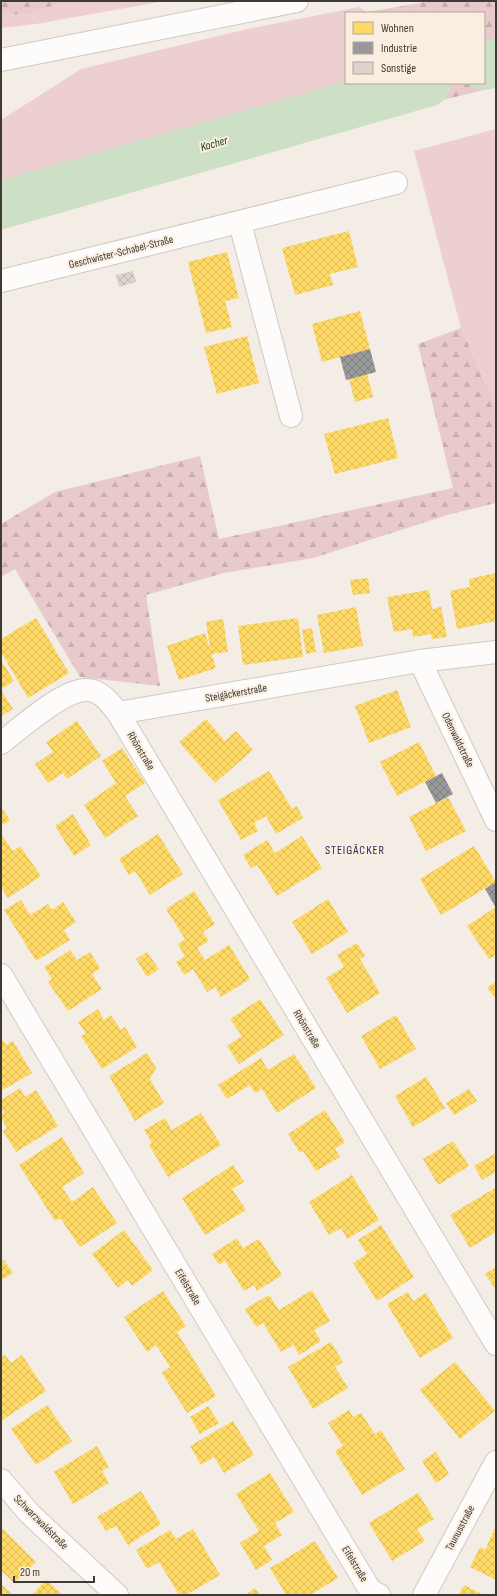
<svg xmlns="http://www.w3.org/2000/svg" width="497" height="1596" font-family="'Sofia Sans Condensed',sans-serif">
	<defs>
		<pattern id="forest-firs" width="22" height="20" patternUnits="userSpaceOnUse"><rect width="22" height="20" fill="#e8cacd"/><path d="M5 1l3.5 6h-7zM16 11l3.5 6h-7z" fill="#c8aeb1"/></pattern>
		<pattern id="homes-cross-hatch" width="8" height="8" patternUnits="userSpaceOnUse"><rect width="8" height="8" fill="#ffd966"/><path d="M0 0l8 8M0 8l8-8" fill="none" stroke="#dcbb59"/></pattern>
		<pattern id="industry-cross-hatch" width="8" height="8" patternUnits="userSpaceOnUse"><rect width="8" height="8" fill="#999"/><path d="M0 0l8 8M0 8l8-8" fill="none" stroke="#7e7e7e"/></pattern>
		<pattern id="building-cross-hatch" width="8" height="8" patternUnits="userSpaceOnUse"><rect width="8" height="8" fill="#dfd3cd"/><path d="M0 0l8 8M0 8l8-8" fill="none" stroke="#c0b6b1"/></pattern>
	</defs>
	<rect width="100%" height="100%" fill="#f4ede6"/>
	<g fill="#edcfd1">
		<path d="M 66,1 L 165,1 L 36,24 L 1,28 L 1,15 L 30,14 Z"/>
		<path d="M 359,7 L 368,13 L 346,13 L 346,83 L 373,83 L 315,103 L 1,185 L 1,120 L 81,69 L 247,29 Z"/>
		<path d="M 496,129 L 496,407 L 461,328 L 414,151 Z"/>
	</g>
	<g fill="url(#forest-firs)">
		<path d="M 1,1 L 66,1 L 30,14 L 1,15 Z"/>
		<path d="M 431,1 L 496,1 L 496,87 L 1,208 L 1,205 L 296,121 L 315,103 L 373,83 L 484,83 L 484,13 L 367,12 Z"/>
		<path d="M 461,328 L 496,407 L 496,503 L 451,514 L 313,558 L 224,573 L 146,595 L 160,686 L 80,677 L 15,569 L 1,577 L 1,524 L 55,492 L 200,456 L 219,539 L 453,488 L 418,344 Z"/>
	</g>
	<g fill="url(#homes-cross-hatch)">
		<path d="M 349,231 L 358,267 L 330,274 L 333,285 L 295,295 L 282,248 Z"/>
		<path d="M 227,252 L 239,298 L 225,301 L 232,327 L 206,333 L 188,262 Z"/>
		<path d="M 360,311 L 370,349 L 322,362 L 312,324 Z"/>
		<path d="M 247,336 L 259,383 L 217,394 L 204,347 Z"/>
		<path d="M 367,374 L 373,397 L 355,402 L 349,379 Z"/>
		<path d="M 388,418 L 398,458 L 335,474 L 324,434 Z"/>
		<path d="M 496,573 L 496,621 L 457,629 L 450,591 L 470,587 L 469,579 Z"/>
		<path d="M 368,578 L 370,593 L 353,595 L 350,580 Z"/>
		<path d="M 429,590 L 432,609 L 441,607 L 447,637 L 432,639 L 431,634 L 413,637 L 412,629 L 394,632 L 387,597 Z"/>
		<path d="M 356,607 L 363,646 L 324,653 L 317,615 Z"/>
		<path d="M 36,618 L 69,673 L 28,698 L 1,652 L 1,639 Z"/>
		<path d="M 298,618 L 303,657 L 243,665 L 238,626 Z"/>
		<path d="M 223,619 L 228,652 L 211,654 L 206,622 Z"/>
		<path d="M 312,628 L 316,652 L 306,654 L 302,630 Z"/>
		<path d="M 205,633 L 216,668 L 179,680 L 167,646 Z"/>
		<path d="M 1,660 L 14,681 L 1,689 Z"/>
		<path d="M 1,690 L 13,709 L 1,716 Z"/>
		<path d="M 397,690 L 411,727 L 369,743 L 355,706 Z"/>
		<path d="M 206,719 L 225,741 L 236,731 L 253,750 L 215,783 L 179,742 Z"/>
		<path d="M 77,721 L 101,756 L 67,779 L 63,773 L 48,783 L 35,764 L 53,752 L 46,742 Z"/>
		<path d="M 419,742 L 436,776 L 397,796 L 380,762 Z"/>
		<path d="M 122,748 L 145,783 L 125,796 L 138,816 L 105,838 L 84,805 L 116,783 L 102,761 Z"/>
		<path d="M 269,771 L 292,809 L 297,806 L 303,818 L 276,834 L 266,816 L 254,823 L 258,831 L 241,840 L 218,800 Z"/>
		<path d="M 448,797 L 466,831 L 426,851 L 409,817 Z"/>
		<path d="M 1,807 L 10,820 L 1,826 Z"/>
		<path d="M 73,814 L 91,845 L 74,856 L 55,826 Z"/>
		<path d="M 1,834 L 13,851 L 20,846 L 41,876 L 8,898 L 1,887 Z"/>
		<path d="M 158,834 L 183,874 L 150,895 L 135,871 L 129,875 L 119,859 Z"/>
		<path d="M 302,836 L 322,868 L 277,896 L 257,865 L 251,868 L 243,855 L 267,840 L 275,853 Z"/>
		<path d="M 474,846 L 496,882 L 441,915 L 420,879 Z"/>
		<path d="M 194,891 L 215,924 L 203,932 L 209,941 L 197,948 L 205,960 L 229,945 L 250,979 L 221,997 L 215,987 L 207,992 L 193,969 L 184,975 L 176,962 L 185,956 L 178,944 L 185,939 L 166,909 Z"/>
		<path d="M 328,899 L 348,932 L 312,954 L 292,922 Z"/>
		<path d="M 21,900 L 30,915 L 48,904 L 52,910 L 63,902 L 76,922 L 64,930 L 70,940 L 36,961 L 4,910 Z"/>
		<path d="M 496,907 L 496,955 L 489,959 L 467,926 Z"/>
		<path d="M 357,943 L 365,956 L 360,959 L 380,993 L 347,1013 L 326,978 L 344,967 L 337,955 Z"/>
		<path d="M 70,950 L 77,960 L 90,952 L 100,968 L 92,974 L 102,989 L 68,1011 L 48,982 L 52,979 L 44,967 Z"/>
		<path d="M 147,952 L 159,969 L 147,977 L 136,959 Z"/>
		<path d="M 496,981 L 496,999 L 487,988 Z"/>
		<path d="M 260,999 L 284,1035 L 239,1064 L 227,1046 L 242,1036 L 230,1019 Z"/>
		<path d="M 98,1009 L 104,1020 L 111,1015 L 121,1030 L 125,1027 L 137,1047 L 102,1069 L 81,1036 L 86,1034 L 78,1022 Z"/>
		<path d="M 396,1015 L 416,1049 L 380,1069 L 361,1036 Z"/>
		<path d="M 1,1037 L 6,1045 L 13,1041 L 32,1073 L 1,1091 Z"/>
		<path d="M 147,1053 L 156,1068 L 150,1079 L 164,1103 L 135,1121 L 109,1076 Z"/>
		<path d="M 294,1054 L 316,1088 L 277,1113 L 262,1089 L 255,1093 L 250,1085 L 227,1099 L 218,1085 L 261,1058 L 268,1070 Z"/>
		<path d="M 426,1077 L 445,1108 L 413,1127 L 395,1096 Z"/>
		<path d="M 20,1088 L 25,1097 L 36,1090 L 58,1126 L 16,1152 L 3,1131 L 7,1128 L 1,1118 L 3,1113 L 1,1100 Z"/>
		<path d="M 469,1089 L 477,1101 L 454,1115 L 446,1103 Z"/>
		<path d="M 325,1110 L 345,1142 L 335,1149 L 340,1157 L 316,1171 L 303,1151 L 300,1153 L 288,1134 Z"/>
		<path d="M 201,1113 L 221,1145 L 168,1177 L 149,1145 L 152,1143 L 144,1130 L 165,1118 L 172,1130 Z"/>
		<path d="M 62,1137 L 84,1173 L 62,1187 L 72,1202 L 93,1187 L 117,1223 L 80,1247 L 60,1218 L 55,1221 L 19,1165 Z"/>
		<path d="M 453,1141 L 469,1166 L 438,1185 L 423,1159 Z"/>
		<path d="M 496,1153 L 496,1172 L 482,1180 L 474,1166 Z"/>
		<path d="M 233,1165 L 244,1182 L 232,1189 L 246,1210 L 205,1235 L 182,1198 Z"/>
		<path d="M 352,1175 L 379,1220 L 347,1239 L 341,1228 L 329,1235 L 309,1202 Z"/>
		<path d="M 495,1188 L 496,1232 L 470,1248 L 450,1215 Z"/>
		<path d="M 381,1225 L 414,1277 L 377,1301 L 353,1263 L 367,1254 L 358,1240 Z"/>
		<path d="M 124,1230 L 153,1270 L 132,1286 L 128,1280 L 118,1288 L 92,1254 Z"/>
		<path d="M 237,1238 L 243,1248 L 259,1239 L 282,1275 L 257,1291 L 254,1285 L 244,1291 L 225,1261 L 219,1265 L 212,1254 Z"/>
		<path d="M 4,1260 L 13,1273 L 1,1280 L 1,1262 Z"/>
		<path d="M 496,1267 L 496,1290 L 485,1274 Z"/>
		<path d="M 312,1290 L 330,1321 L 314,1330 L 321,1341 L 299,1355 L 294,1345 L 281,1352 L 263,1323 L 256,1327 L 245,1309 L 269,1295 L 279,1310 Z"/>
		<path d="M 163,1291 L 186,1326 L 177,1332 L 216,1396 L 187,1413 L 162,1373 L 170,1367 L 156,1345 L 147,1352 L 124,1317 Z"/>
		<path d="M 408,1292 L 413,1301 L 426,1293 L 453,1338 L 420,1358 L 387,1304 Z"/>
		<path d="M 331,1342 L 343,1362 L 335,1367 L 348,1388 L 313,1409 L 288,1367 Z"/>
		<path d="M 5,1355 L 11,1363 L 22,1355 L 46,1391 L 1,1421 L 1,1357 Z"/>
		<path d="M 455,1362 L 495,1411 L 460,1439 L 420,1390 Z"/>
		<path d="M 47,1405 L 72,1441 L 36,1465 L 11,1429 Z"/>
		<path d="M 208,1406 L 219,1423 L 200,1434 L 190,1417 Z"/>
		<path d="M 349,1410 L 353,1417 L 361,1413 L 375,1434 L 381,1430 L 405,1469 L 362,1495 L 335,1451 L 343,1446 L 328,1423 Z"/>
		<path d="M 233,1421 L 254,1455 L 224,1473 L 214,1457 L 201,1465 L 190,1446 Z"/>
		<path d="M 97,1446 L 109,1467 L 102,1471 L 109,1483 L 73,1504 L 54,1472 Z"/>
		<path d="M 436,1452 L 449,1474 L 436,1483 L 422,1461 Z"/>
		<path d="M 270,1473 L 294,1512 L 275,1523 L 282,1535 L 264,1546 L 272,1560 L 256,1570 L 240,1543 L 259,1531 L 236,1494 Z"/>
		<path d="M 141,1491 L 161,1524 L 128,1545 L 116,1526 L 106,1531 L 97,1517 Z"/>
		<path d="M 418,1493 L 434,1519 L 417,1529 L 425,1541 L 392,1561 L 369,1523 Z"/>
		<path d="M 496,1526 L 496,1580 L 470,1567 L 480,1547 L 485,1550 Z"/>
		<path d="M 1,1527 L 36,1562 L 14,1583 L 1,1570 Z"/>
		<path d="M 193,1529 L 220,1575 L 186,1595 L 179,1595 L 159,1562 L 147,1569 L 136,1550 L 170,1530 L 176,1539 Z"/>
		<path d="M 315,1541 L 338,1578 L 310,1595 L 286,1595 L 270,1568 Z"/>
		<path d="M 46,1580 L 63,1595 L 32,1595 Z"/>
		<path d="M 1,1584 L 12,1594 L 1,1595 Z"/>
		<path d="M 464,1585 L 484,1595 L 458,1595 Z"/>
		<path d="M 255,1588 L 260,1595 L 245,1595 Z"/>
	</g>
	<g fill="url(#industry-cross-hatch)">
		<path d="M 370,349 L 376,372 L 346,380 L 340,357 Z"/>
		<path d="M 442,773 L 453,794 L 436,803 L 425,782 Z"/>
		<path d="M 496,882 L 496,908 L 485,889 Z"/>
	</g>
	<g fill="none" stroke-linecap="round" stroke-linejoin="round">
		<g stroke="#cde0c5" stroke-width="48">
			<path d="M 484,66 L 496,63"/>
			<path d="M 1,205 L 427,83"/>
		</g>
	</g>
	<path fill="url(#building-cross-hatch)" d="M 133,271 L 136,282 L 119,287 L 116,275 Z"/>
	<g fill="none" stroke-linecap="round" stroke-linejoin="round">
		<defs>
			<g id="minor">
				<path d="M 240,223 L 291,416"/>
				<path d="M 1,281 L 396,183"/>
				<path d="M 420,661 L 496,820"/>
				<path d="M 118,713 L 496,1344"/>
				<path d="M 1,743 C 19,729 65,688 87,690 C 101,690 110,703 118,713 L 420,661 L 496,652"/>
				<path d="M 1,975 L 370,1590 L 379,1595"/>
				<path d="M 1,1480 L 30,1514 L 117,1595"/>
				<path d="M 424,1595 L 496,1462"/>
			</g>
			<path id="major" d="M 1,60 L 297,1"/>
		</defs>
		<use href="#minor" stroke="#cec9c4" stroke-width="24"/>
		<use href="#major" stroke="#cec9c4" stroke-width="24"/>
		<use href="#minor" stroke="#fdfcfb" stroke-width="22"/>
		<use href="#major" stroke="#fdfcfb" stroke-width="22"/>
	</g>
	<g text-anchor="middle" dominant-baseline="central" stroke-width="4" stroke-linejoin="round" paint-order="stroke">
		<g font-size="11" fill="#3e3a34" stroke="#faeee0">
			<text transform="translate(121 252) rotate(-14)">Geschwister-Schabel-Straße</text>
			<text transform="translate(236 693) rotate(-10)">Steigäckerstraße</text>
			<text transform="translate(458 740) rotate(64)">Odenwaldstraße</text>
			<text transform="translate(141 751) rotate(59)">Rhönstraße</text>
			<text transform="translate(307 1029) rotate(59)">Rhönstraße</text>
			<text transform="translate(188 1287) rotate(59)">Eifelstraße</text>
			<text transform="translate(41 1522) rotate(45)">Schwarzwaldstraße</text>
			<text transform="translate(460 1528) rotate(-62)">Taunusstraße</text>
			<text transform="translate(355 1564) rotate(59)">Eifelstraße</text>
		</g>
		<g font-size="12" font-style="italic" fill="#153e0d" stroke="#faeee0">
			<text transform="translate(214 144) rotate(-16)">Kocher</text>
		</g>
		<g font-size="12" letter-spacing="1" fill="#11285d" stroke="#faeee0">
			<text x="355" y="850">STEIGÄCKER</text>
		</g>
	</g>
	<rect width="497" height="1596" fill="none" stroke="#3e3a34" stroke-width="4"/>
	<rect x="345" y="12" width="140" height="72" fill="#faeee0" stroke="#afa69b"/>
	<rect x="353" y="22" width="20" height="12" fill="#ffd966" stroke="#afa69b"/>
	<text x="381" y="32" font-size="12" fill="#3e3a34">Wohnen</text>
	<rect x="353" y="42" width="20" height="12" fill="#999999" stroke="#afa69b"/>
	<text x="381" y="52" font-size="12" fill="#3e3a34">Industrie</text>
	<rect x="353" y="62" width="20" height="12" fill="#dfd3cd" stroke="#afa69b"/>
	<text x="381" y="72" font-size="12" fill="#3e3a34">Sonstige</text>
	<path d="M14 1576v6h80v-6" fill="none" stroke="#3e3a34" stroke-width="2"/>
	<text x="20" y="1576" font-size="12" fill="#3e3a34" stroke="#faeee0" stroke-width="3" paint-order="stroke">20 m</text>
</svg>
